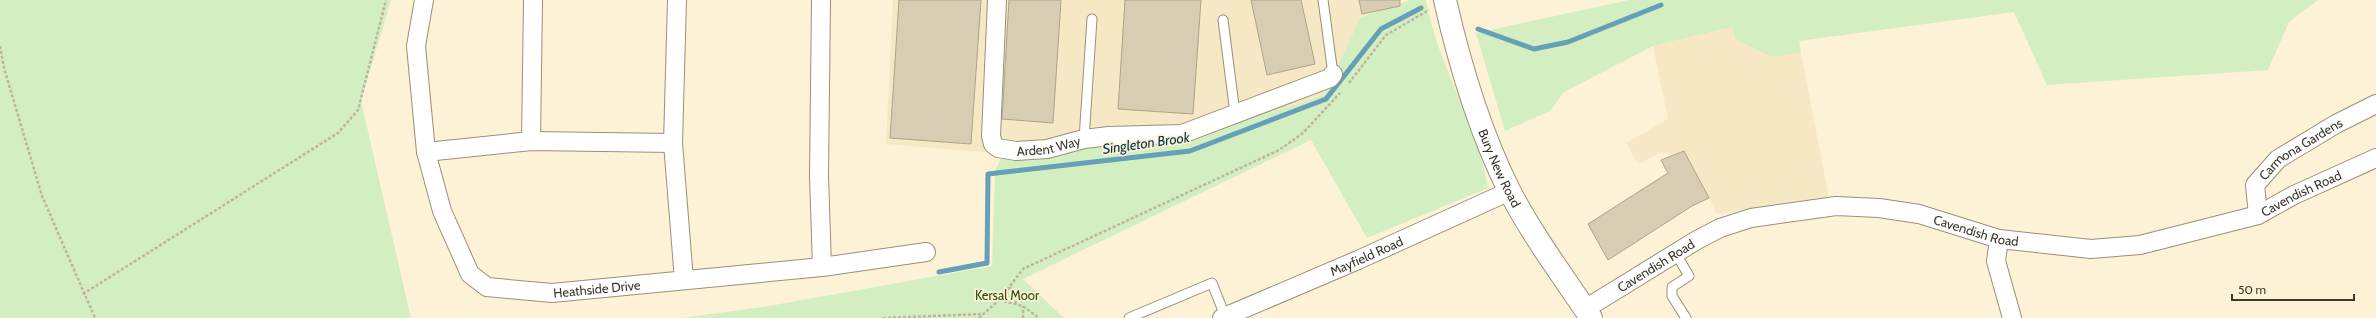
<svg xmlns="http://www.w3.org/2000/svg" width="2376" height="318" font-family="Cabin,sans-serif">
	<rect width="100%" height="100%" fill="#fdf1d6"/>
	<g fill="#f6e8c5">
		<path d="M 893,0 L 1390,0 L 1391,8 L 1360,18 L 1324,95 L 1186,139 L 1009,154 L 886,144 Z"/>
		<path d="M 1732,27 L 1772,57 L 1801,53 L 1829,198 L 1717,214 L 1686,154 L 1659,153 L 1638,164 L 1626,143 L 1668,119 L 1653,46 Z"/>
	</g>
	<g fill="#d3efc2">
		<path d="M 0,0 L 391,0 L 361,101 L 411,318 L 0,318 Z"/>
		<path d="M 1410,0 L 1426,0 C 1437,65 1478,123 1488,188 L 1367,238 L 1311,140 L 1023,279 L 1064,318 L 681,318 L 769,306 L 992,266 L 995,171 L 1003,154 L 1186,139 L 1324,95 L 1360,18 Z"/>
		<path d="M 1629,0 L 2318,0 L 2289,22 L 2268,70 L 2047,85 L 2014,12 L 1799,41 L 1801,53 L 1772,57 L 1735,39 L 1732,27 L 1653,46 L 1564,92 L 1550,111 L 1505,131 L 1476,33 Z"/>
	</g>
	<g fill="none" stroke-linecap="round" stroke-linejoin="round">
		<g stroke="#659fb8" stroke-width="5">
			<path d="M 1478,29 L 1534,49 L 1568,42 L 1661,5"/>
			<path d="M 939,272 L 987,263 L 988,174 L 1190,151 L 1326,99 L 1381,29 L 1421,8"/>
		</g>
	</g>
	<g fill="#d8cdb2" stroke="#aea38a">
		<path d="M 899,0 L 981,0 L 971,144 L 890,138 Z"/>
		<path d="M 1009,0 L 1061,0 L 1053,123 L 1002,119 Z"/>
		<path d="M 1125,0 L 1201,0 L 1193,114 L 1118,109 Z"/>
		<path d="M 1251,0 L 1301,0 L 1315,64 L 1267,75 Z"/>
		<path d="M 1359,0 L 1400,0 L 1400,6 L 1362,14 Z"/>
		<path d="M 1684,151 L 1709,198 L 1692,206 L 1608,260 L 1588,224 L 1668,173 L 1661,160 Z"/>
	</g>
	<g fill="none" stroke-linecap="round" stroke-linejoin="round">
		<defs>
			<g id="service">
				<path d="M 1323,0 L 1333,74"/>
				<path d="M 1223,20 L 1235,113"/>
				<path d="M 1084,139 L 1092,19"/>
				<path d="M 1675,252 L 1689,276 L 1672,287 L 1672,296 L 1686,318"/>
				<path d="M 1129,318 L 1212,283 L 1225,316"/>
			</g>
			<g id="minor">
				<path id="s1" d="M 424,0 L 416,46 L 426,152 L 442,211 L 470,274 L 487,287 L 552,293 L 822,267 L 926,252"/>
				<path d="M 677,0 L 673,143 L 684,280"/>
				<path d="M 821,0 L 819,176 L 822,267"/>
				<path id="s2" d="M 997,0 L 991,136 L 993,144 L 998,148 L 1016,151 L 1047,149 L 1084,139 L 1109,136 L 1182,134 L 1330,78 L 1333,74"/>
				<path d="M 531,141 L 533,0"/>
				<path d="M 426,152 L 531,141 L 673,143"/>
				<path id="s3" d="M 2258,215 L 2255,185 L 2278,159 L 2336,124 L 2376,104"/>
				<path d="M 1999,239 L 1996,261 L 2012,318"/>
				<path id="s4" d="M 1585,309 L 1697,240 L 1720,228 L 1751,218 L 1836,206 L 1879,208 L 1919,214 L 1999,239 L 2091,249 L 2140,245 L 2258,215 L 2294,195 L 2376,158"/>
				<path id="s5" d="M 1222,318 L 1358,260 L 1510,191"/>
			</g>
			<g id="trunk">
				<path id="s6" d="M 1445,0 C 1460,66 1479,130 1509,190 C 1532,235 1563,276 1591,318"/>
			</g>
		</defs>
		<use href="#service" stroke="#9b9077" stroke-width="11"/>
		<use href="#minor" stroke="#9b9077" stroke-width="20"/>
		<use href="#trunk" stroke="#9b9077" stroke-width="24"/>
		<g stroke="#beb49e" stroke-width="2.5" stroke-dasharray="3 2" stroke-linecap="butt">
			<path d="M 0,46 L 4,68 L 42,196 L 95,318"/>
			<path d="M 1349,83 L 1386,35 L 1429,10"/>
			<path d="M 1010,287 L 1016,303"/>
			<path d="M 83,294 L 338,133 L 358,110 L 386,0"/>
			<path d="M 999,300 L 1023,306 L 1039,318"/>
			<path d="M 883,318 L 982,314"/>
			<path d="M 979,318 L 999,300 L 1023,269 L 1279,150 L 1303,133 L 1340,93"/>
			<path d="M 1023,318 L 1023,306"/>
		</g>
		<use href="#service" stroke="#fff" stroke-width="9"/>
		<use href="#minor" stroke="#fff" stroke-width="18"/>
		<use href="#trunk" stroke="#fff" stroke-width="22"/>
	</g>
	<g text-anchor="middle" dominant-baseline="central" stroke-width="3.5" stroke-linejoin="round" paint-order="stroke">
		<g font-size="13" fill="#3c372d" stroke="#fdf1d6">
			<text stroke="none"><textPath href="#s2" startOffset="202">Ardent Way</textPath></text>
			<text stroke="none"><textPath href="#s3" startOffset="89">Carmona Gardens</textPath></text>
			<text stroke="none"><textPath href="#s6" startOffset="177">Bury New Road</textPath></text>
			<text stroke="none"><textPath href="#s4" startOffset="755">Cavendish Road</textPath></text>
			<text stroke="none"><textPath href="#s4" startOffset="419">Cavendish Road</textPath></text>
			<text stroke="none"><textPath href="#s5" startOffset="157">Mayfield Road</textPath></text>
			<text stroke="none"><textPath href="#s4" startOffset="83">Cavendish Road</textPath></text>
			<text stroke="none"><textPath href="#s1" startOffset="415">Heathside Drive</textPath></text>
		</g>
		<g font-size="13" fill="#2e500e" stroke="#fdf1d6">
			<text x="1007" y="295">Kersal Moor</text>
		</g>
		<g font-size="14" font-style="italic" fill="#003648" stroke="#fdf1d6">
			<text transform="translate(1146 143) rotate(-8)">Singleton Brook</text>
		</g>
	</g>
	<path d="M2232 294v6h122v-6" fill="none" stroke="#3c372d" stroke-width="2"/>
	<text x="2238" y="294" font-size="12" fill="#3c372d" stroke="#fdf1d6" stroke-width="3" paint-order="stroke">50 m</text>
</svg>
